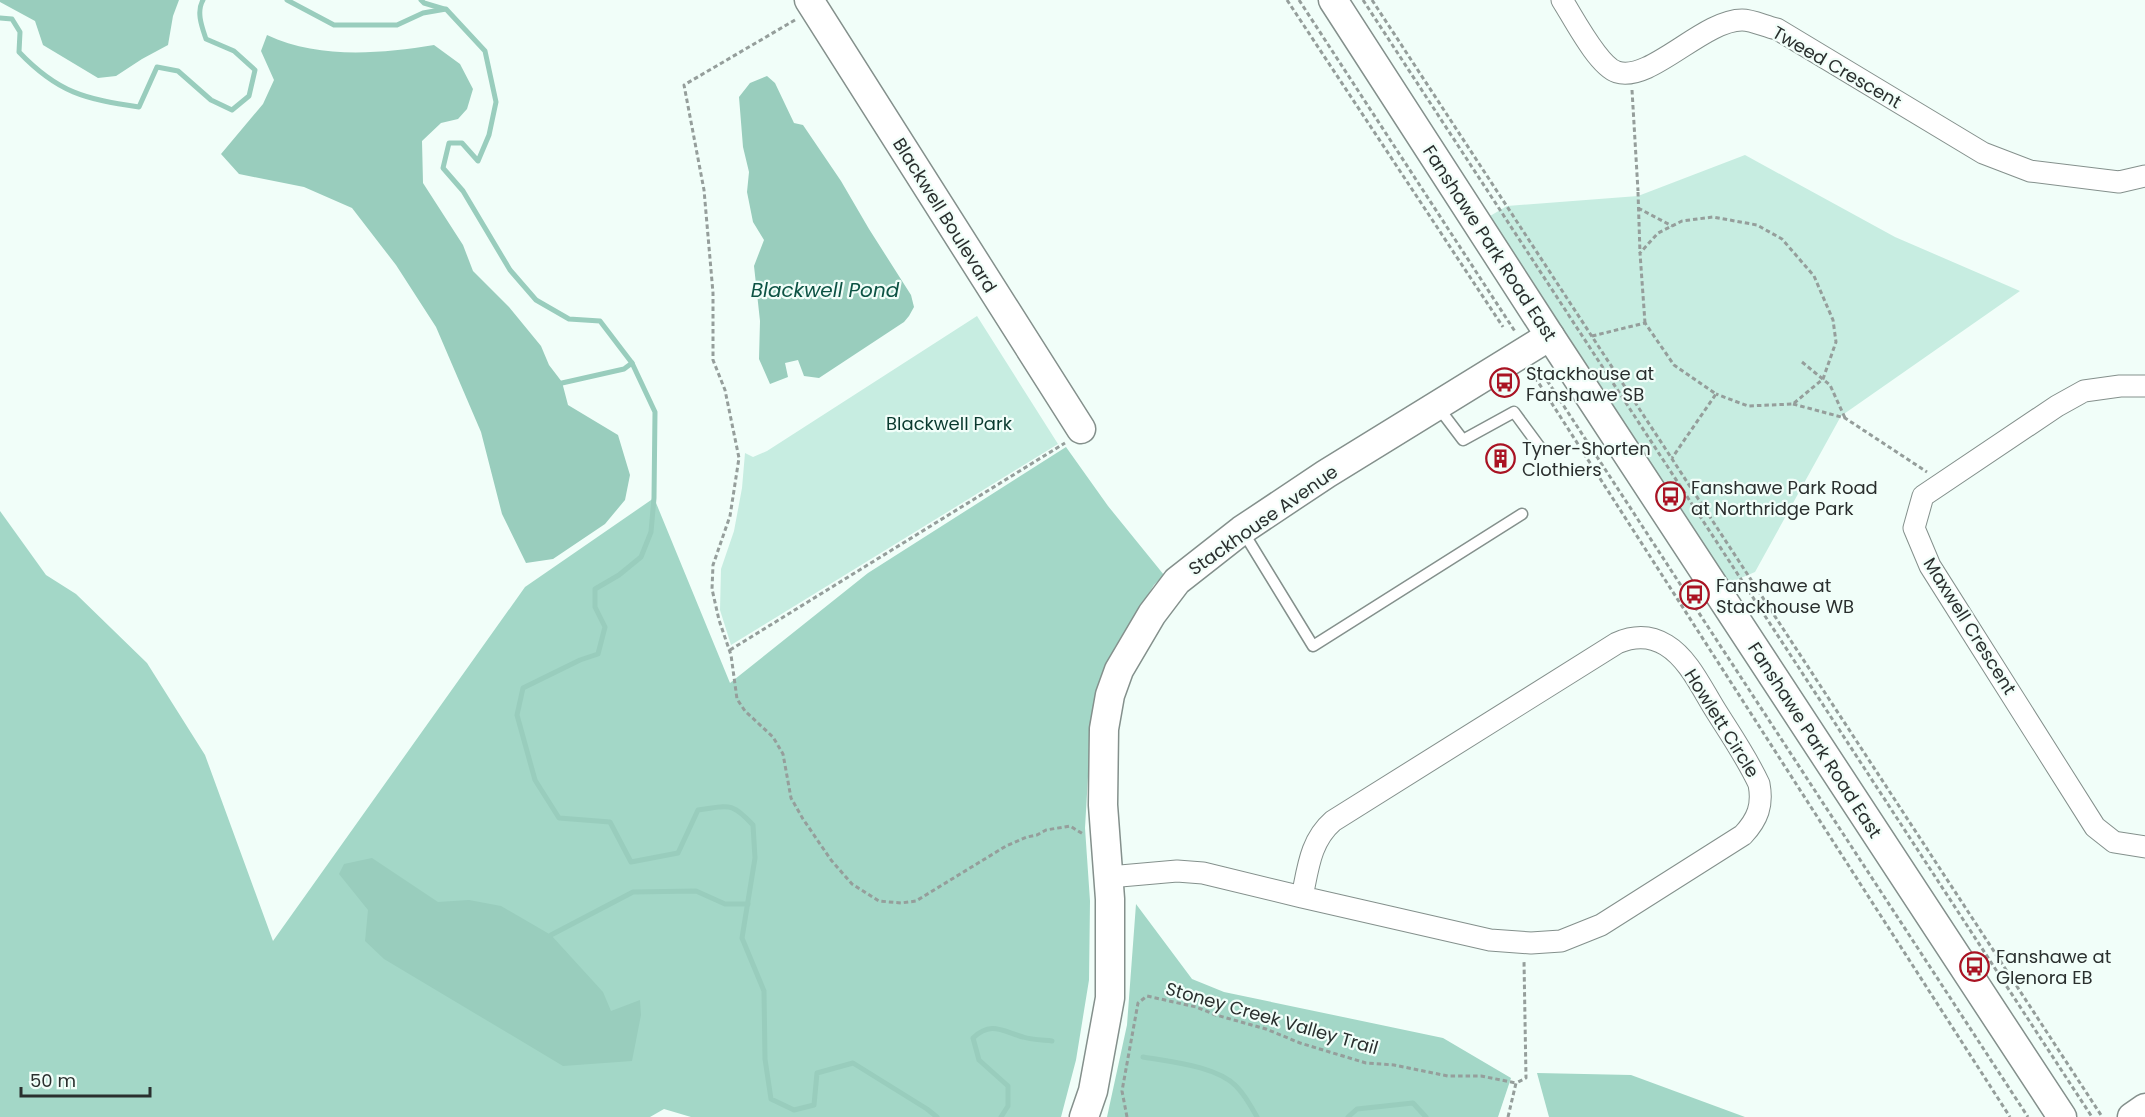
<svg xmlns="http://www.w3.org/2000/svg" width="2145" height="1117" font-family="Poppins,sans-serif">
	<rect width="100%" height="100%" fill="#f1fef9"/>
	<g fill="#c7ede1">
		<path d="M 1745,155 L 1895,237 L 2020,291 L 1841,416 L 1755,572 L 1729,583 L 1490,216 L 1507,206 L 1638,196 Z"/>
		<path d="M 977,316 L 1058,444 L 731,645 L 720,610 L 721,569 L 734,531 L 742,488 L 745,453 L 753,457 L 767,451 Z"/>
	</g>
	<g fill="#a3d7c7">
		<path d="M 1066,447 L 1108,506 L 1164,575 L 1154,585 L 1115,647 L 1091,725 L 1085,828 L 1090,901 L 1089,980 L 1076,1060 L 1061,1117 L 691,1117 L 664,1109 L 650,1117 L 0,1117 L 0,511 L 46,575 L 76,594 L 147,663 L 205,755 L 273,941 L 525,587 L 654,498 L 730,683 L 868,573 Z"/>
		<path d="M 1136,904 L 1192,979 L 1224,992 L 1443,1038 L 1511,1078 L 1498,1117 L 1107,1117 L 1127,1025 Z"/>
		<path d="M 1537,1073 L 1631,1075 L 1745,1117 L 1549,1117 Z"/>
	</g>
	<g fill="#99cdbd">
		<path d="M 0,0 L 179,0 L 173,16 L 168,45 L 142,59 L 116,76 L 98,78 L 43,45 L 35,21 L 0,2 Z"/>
		<path d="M 267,35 C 318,59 379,54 434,45 L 460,64 L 473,89 L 467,109 L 458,119 L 441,123 L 422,141 L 423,183 L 463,245 L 473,271 L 509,307 L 541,346 L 549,365 L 562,382 L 568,405 L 618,435 L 630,475 L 625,500 L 605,524 L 553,559 L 526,563 L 502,514 L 481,432 L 436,327 L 396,265 L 352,208 L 304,187 L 239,174 L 221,154 L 263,104 L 274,80 L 261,51 Z"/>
		<path d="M 767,76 L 775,83 L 794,123 L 803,125 L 841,181 L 869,229 L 911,295 L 914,307 L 909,316 L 904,322 L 819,378 L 804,376 L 798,360 L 785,363 L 788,377 L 770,384 L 759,359 L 760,321 L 754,266 L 764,240 L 753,222 L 747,192 L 749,172 L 743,147 L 739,97 L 750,83 Z"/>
		<path d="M 372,858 L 438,902 L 469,900 L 501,906 L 551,935 L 603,992 L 611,1011 L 640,1000 L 641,1015 L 632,1061 L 563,1066 L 384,959 L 365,941 L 368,910 L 339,874 L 344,864 Z"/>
	</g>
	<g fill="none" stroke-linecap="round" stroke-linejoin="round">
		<g stroke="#99cdbd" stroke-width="5">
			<path d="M 287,0 L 334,25 L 397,25 L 423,13 L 446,9 L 485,51 L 496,102 L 489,135 L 478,161 L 462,143 L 449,143 L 443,168 L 463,191 L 510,270 L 536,300 L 569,319 L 600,321 L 632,363 L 655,412 L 654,498 L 651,532 L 641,557 L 619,575 L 595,589 L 595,607 L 605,627 L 598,654 L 580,660 L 523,688 L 517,715 L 535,780 L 559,818 L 610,822 L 631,862 L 678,853 L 698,810 C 729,806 731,801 753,825 L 755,858 L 742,938 L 764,991 L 765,1059 L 771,1099 L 794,1110 L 814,1105 L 817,1073 L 853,1063 L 927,1109 L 937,1117"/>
			<path d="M 421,0 L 424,3 L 444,9"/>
			<path d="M 0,18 L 12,19 L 20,32 L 19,52 C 58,93 85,99 139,107 L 157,67 L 178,71 L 211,100 L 232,110 L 249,96 L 255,70 L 234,51 L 206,39 C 202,27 196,12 203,0"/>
			<path d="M 562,383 L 624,369 L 632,363"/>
			<path d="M 551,935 L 633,892 L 696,891 L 725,904 L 748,904"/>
			<path d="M 1143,1057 C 1171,1062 1216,1066 1236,1086 C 1245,1095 1251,1106 1257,1117"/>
			<path d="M 1001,1117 L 1008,1106 L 1008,1086 L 979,1060 L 973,1038 C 991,1021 1002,1031 1023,1037 C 1032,1040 1043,1040 1052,1041"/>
			<path d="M 1348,1117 L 1357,1109 L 1413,1103 L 1426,1117"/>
		</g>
		<defs>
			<g id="lane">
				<path d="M 1438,407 L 1463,440 L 1514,412 L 1539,446"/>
				<path d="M 1242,530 L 1313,646 L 1522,514"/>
			</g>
			<g id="street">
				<path d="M 1562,0 C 1573,17 1598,66 1617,72 C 1650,83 1703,20 1742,20 C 1753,20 1766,27 1777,29 L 1983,153 L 2030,171 L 2119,182 L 2145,176"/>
				<path d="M 2145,386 L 2120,386 L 2084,391 L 2057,406 L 1923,496 L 1914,528 L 1930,566 L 2095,827 L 2114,842 L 2145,847"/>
				<path d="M 1109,877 L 1177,871 L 1203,873 L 1302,897 C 1308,869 1310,841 1333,821 L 1617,643 C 1633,636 1650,635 1666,645 C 1689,659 1702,689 1716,711 C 1731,735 1747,758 1759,784 C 1763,805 1758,819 1743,835 L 1601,925 L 1561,941 L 1531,943 L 1490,940 L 1302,897"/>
			</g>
			<g id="secondary">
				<path d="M 809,0 L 1081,429"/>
				<path d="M 1333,0 L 1550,336 L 2062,1117"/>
				<path d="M 1084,1117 L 1093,1091 L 1110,998 L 1110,899 L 1103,805 L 1104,729 L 1110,695 L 1119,670 L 1152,614 L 1177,581 L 1242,530 L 1326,474 L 1550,336"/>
				<path d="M 2132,1117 L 2145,1108"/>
			</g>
		</defs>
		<use href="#lane" stroke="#84908c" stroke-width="13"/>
		<use href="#street" stroke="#84908c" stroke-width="23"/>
		<use href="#secondary" stroke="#84908c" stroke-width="31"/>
		<g stroke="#959e9b" stroke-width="3" stroke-dasharray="4.5 3" stroke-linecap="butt">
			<path d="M 1287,0 L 1503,327"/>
			<path d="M 1299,0 L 1516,333"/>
			<path d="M 1363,0 L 2092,1117"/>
			<path d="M 1372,0 L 2101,1115"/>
			<path d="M 795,20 L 684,85 L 704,190 L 713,293 L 713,360 L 725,390 L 739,458 L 730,516 L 713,565 L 712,589 L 719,620 L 731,655 L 737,699 L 745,711 L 773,737 L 783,754 L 791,798 L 803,819 L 831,860 L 852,884 L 879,901 L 901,903 L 916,901 L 1006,846 L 1027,837 L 1037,835 L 1046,830 L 1070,826 L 1083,834"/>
			<path d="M 1632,90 L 1638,191"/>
			<path d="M 1638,192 L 1640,253"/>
			<path d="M 1638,208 L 1672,226"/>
			<path d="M 1645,323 L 1640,253 L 1658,233 L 1682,221 L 1713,217 L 1757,225 L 1782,239 L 1814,276 L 1833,320 L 1836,342 L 1823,379 L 1793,404 L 1748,406 L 1716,394"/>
			<path d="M 1592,336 L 1645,323 L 1674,365 L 1716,394 L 1672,458"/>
			<path d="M 1802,362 L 1830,385 L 1845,418"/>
			<path d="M 1539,368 L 2028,1117"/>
			<path d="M 1531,371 L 2010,1117"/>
			<path d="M 1793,404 L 1845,418 L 1927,472"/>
			<path d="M 730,650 L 1065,443"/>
			<path d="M 1127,1117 L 1122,1091 L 1138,1003 L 1147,996 L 1196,1007 L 1216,1015 L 1266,1029 L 1300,1043 L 1366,1063 L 1394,1065 L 1448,1076 L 1481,1076 L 1516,1083"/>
			<path d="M 1508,1117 L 1516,1083 L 1526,1078 L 1524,961"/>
		</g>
		<use href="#lane" stroke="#fff" stroke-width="10"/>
		<use href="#street" stroke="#fff" stroke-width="21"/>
		<use href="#secondary" stroke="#fff" stroke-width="28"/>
	</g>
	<defs>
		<symbol id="bus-ring" viewBox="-11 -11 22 22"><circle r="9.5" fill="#f1fef9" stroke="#a91323" stroke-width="1.5"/><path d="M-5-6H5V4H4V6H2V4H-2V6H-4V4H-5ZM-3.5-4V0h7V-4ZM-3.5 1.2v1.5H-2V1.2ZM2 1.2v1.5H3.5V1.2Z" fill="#a91323"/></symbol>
		<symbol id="building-ring" viewBox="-11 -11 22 22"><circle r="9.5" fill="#f1fef9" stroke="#a91323" stroke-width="1.5"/><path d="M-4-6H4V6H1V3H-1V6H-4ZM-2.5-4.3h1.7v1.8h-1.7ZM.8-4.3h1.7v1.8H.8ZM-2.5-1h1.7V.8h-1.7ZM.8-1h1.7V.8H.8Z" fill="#a91323"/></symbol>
	</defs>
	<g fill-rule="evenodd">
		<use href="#bus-ring" x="1488" y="366" width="33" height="33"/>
		<use href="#building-ring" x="1484" y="442" width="33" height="33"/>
		<use href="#bus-ring" x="1654" y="480" width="33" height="33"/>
		<use href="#bus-ring" x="1678" y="578" width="33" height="33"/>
		<use href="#bus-ring" x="1958" y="950" width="33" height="33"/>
	</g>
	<g text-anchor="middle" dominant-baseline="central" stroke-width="4.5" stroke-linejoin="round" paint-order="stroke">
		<g font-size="18" fill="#2a2f2e" stroke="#f1fef9">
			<text transform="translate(1837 67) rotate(30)">Tweed Crescent</text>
			<text transform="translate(945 215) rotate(58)">Blackwell Boulevard</text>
			<text transform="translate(1490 243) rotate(57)">Fanshawe Park Road East</text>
			<text transform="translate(1263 520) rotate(-35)">Stackhouse Avenue</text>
			<text transform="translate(1970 626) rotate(58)">Maxwell Crescent</text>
			<text transform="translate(1722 723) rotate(58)">Howlett Circle</text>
			<text transform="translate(1815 740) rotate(57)">Fanshawe Park Road East</text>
			<text transform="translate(1272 1018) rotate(16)">Stoney Creek Valley Trail</text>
		</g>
		<g font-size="18" fill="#2a2f2e" stroke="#f1fef9" text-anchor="start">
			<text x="1526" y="373">Stackhouse at<tspan x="1526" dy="21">Fanshawe SB</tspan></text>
			<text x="1522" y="448">Tyner-Shorten<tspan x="1522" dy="21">Clothiers</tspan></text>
			<text x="1691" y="487">Fanshawe Park Road<tspan x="1691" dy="21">at Northridge Park</tspan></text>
			<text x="1716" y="585">Fanshawe at<tspan x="1716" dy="21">Stackhouse WB</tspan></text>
			<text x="1996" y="956">Fanshawe at<tspan x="1996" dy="21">Glenora EB</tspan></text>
		</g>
		<g font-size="18" fill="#09392e" stroke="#f1fef9">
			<text x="949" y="423">Blackwell Park</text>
		</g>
		<g font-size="20" font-style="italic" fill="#0d5344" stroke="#f1fef9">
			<text x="825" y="290">Blackwell Pond</text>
		</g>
	</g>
	<path d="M21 1087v9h129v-9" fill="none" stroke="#2a2f2e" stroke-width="3"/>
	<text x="30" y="1087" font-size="18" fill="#2a2f2e" stroke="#f1fef9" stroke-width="4.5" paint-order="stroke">50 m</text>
</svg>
